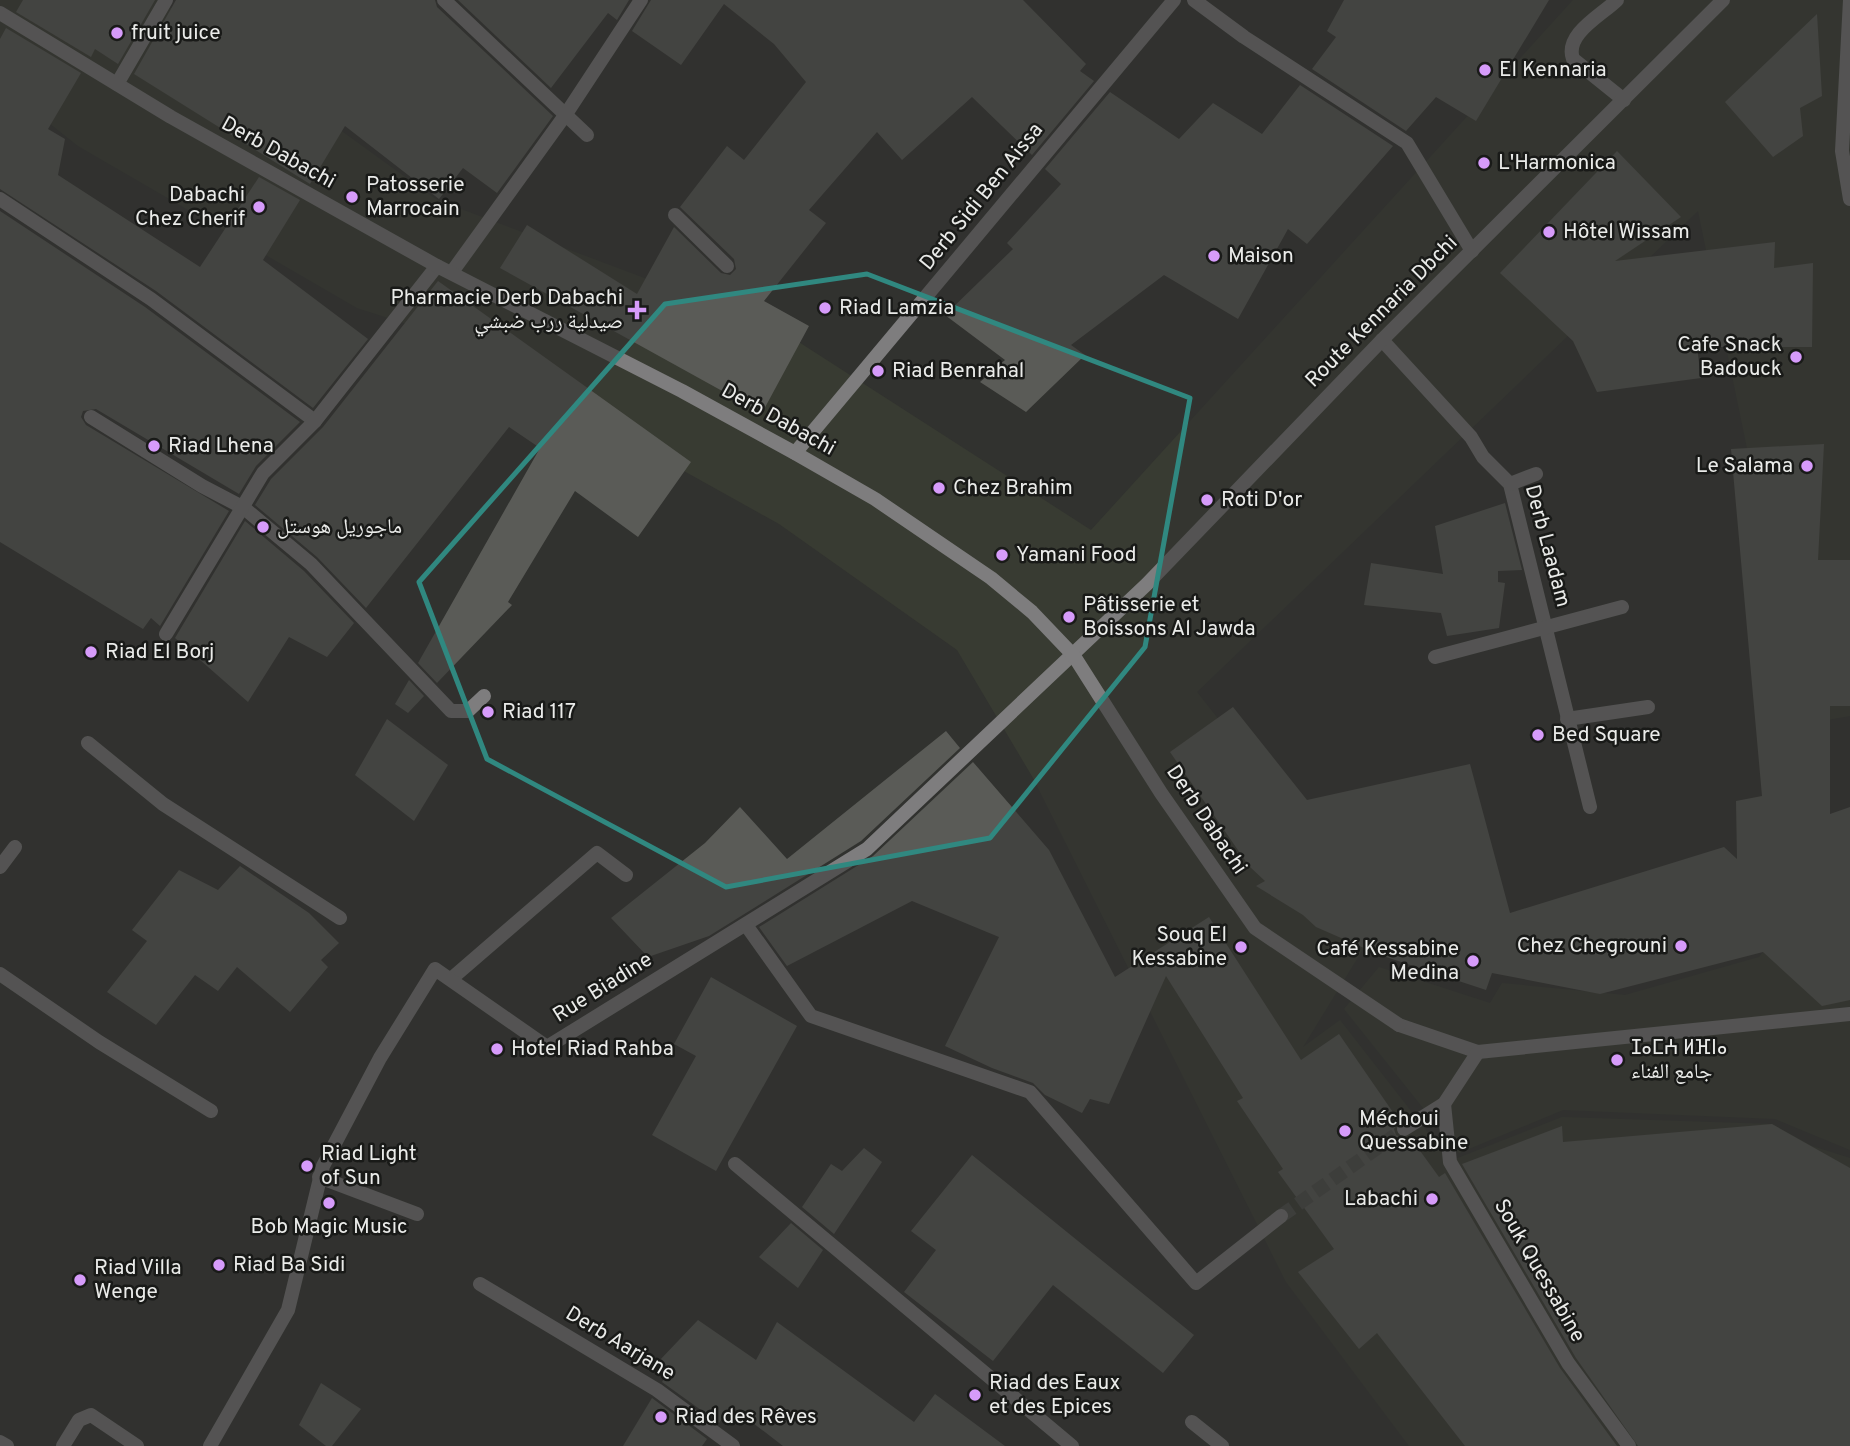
<svg xmlns="http://www.w3.org/2000/svg" width="1850" height="1446" font-family="Overpass,'Noto Naskh Arabic','Noto Sans Tifinagh',sans-serif">
	<rect width="100%" height="100%" fill="#31322f"/>
	<g fill="#383b32">
		<path d="M 0,0 L 160,0 L 437,200 L 777,328 L 1091,530 L 1573,0 L 1850,0 L 1850,716 L 1804,724 L 1698,211 L 1197,692 L 1379,923 L 1303,1047 L 1340,1020 L 1450,1161 L 1562,1117 L 1772,1124 L 1812,1146 L 1850,1158 L 1850,1446 L 1409,1446 L 1286,1282 L 1033,778 L 957,650 L 779,524 L 438,334 L 357,308 L 78,146 L 0,84 Z"/>
		<path d="M 1850,922 L 1850,1150 L 1775,1119 L 1563,1110 L 1459,1153 L 1344,1009 L 1379,967 L 1490,1003 L 1502,983 L 1625,995 L 1759,957 L 1771,942 Z"/>
	</g>
	<g fill="#5a5b57">
		<path d="M 23,0 L 155,0 L 118,64 L 95,49 L 91,57 L 16,12 Z"/>
		<path d="M 176,0 L 435,0 L 437,7 L 553,116 L 497,193 L 463,168 L 439,199 L 345,126 L 310,184 L 134,74 Z"/>
		<path d="M 458,0 L 629,0 L 617,20 L 608,13 L 551,88 Z"/>
		<path d="M 651,0 L 1023,0 L 1086,64 L 1080,71 L 1094,81 L 1032,155 L 972,97 L 902,160 L 877,132 L 809,210 L 826,223 L 764,301 L 809,326 L 762,413 L 500,268 L 527,225 L 637,294 L 674,227 L 721,273 L 730,275 L 736,269 L 734,259 L 680,207 L 727,146 L 744,160 L 806,82 L 774,44 L 724,4 L 681,65 L 632,31 Z"/>
		<path d="M 1344,0 L 1549,0 L 1476,121 L 1436,97 L 1406,131 L 1312,69 L 1336,37 L 1327,31 Z"/>
		<path d="M 1817,14 L 1822,96 L 1800,108 L 1803,136 L 1773,157 L 1725,102 Z"/>
		<path d="M 6,28 L 81,73 L 48,129 L 65,139 L 58,175 L 200,267 L 259,177 L 300,200 L 263,260 L 368,339 L 313,408 L 156,291 L 0,189 L 0,39 Z"/>
		<path d="M 1300,85 L 1393,146 L 1307,244 L 1288,229 L 1238,319 L 1164,275 L 1071,345 L 1085,355 L 1026,412 L 980,382 L 1005,360 L 945,315 L 1013,249 L 1007,243 L 1061,184 L 1045,169 L 1110,92 L 1179,139 L 1213,103 L 1262,134 Z"/>
		<path d="M 1617,151 L 1681,217 L 1615,261 L 1775,242 L 1774,268 L 1813,263 L 1812,347 L 1697,347 L 1701,378 L 1597,392 L 1573,341 L 1500,273 Z"/>
		<path d="M 0,211 L 145,307 L 300,422 L 256,466 L 239,494 L 96,409 L 83,411 L 81,417 L 86,425 L 229,511 L 160,626 L 151,618 L 143,629 L 0,542 Z"/>
		<path d="M 438,281 L 691,462 L 638,537 L 575,491 L 508,602 L 512,605 L 437,683 L 418,663 L 540,448 L 509,427 L 366,608 L 317,557 L 255,505 L 271,479 L 323,427 Z"/>
		<path d="M 1824,444 L 1818,560 L 1850,560 L 1850,706 L 1830,706 L 1830,814 L 1850,807 L 1850,1000 L 1822,1006 L 1763,952 L 1600,994 L 1492,973 L 1486,990 L 1380,955 L 1316,927 L 1303,915 L 1256,886 L 1265,881 L 1249,866 L 1170,752 L 1233,707 L 1307,800 L 1470,764 L 1510,913 L 1724,847 L 1737,859 L 1736,801 L 1762,796 L 1731,449 Z"/>
		<path d="M 1505,503 L 1522,570 L 1498,571 L 1498,582 L 1505,583 L 1499,628 L 1447,636 L 1441,613 L 1364,605 L 1371,563 L 1443,574 L 1435,526 Z"/>
		<path d="M 245,521 L 304,571 L 354,623 L 327,657 L 289,637 L 248,702 L 175,638 Z"/>
		<path d="M 409,680 L 424,696 L 408,713 L 395,704 Z"/>
		<path d="M 387,719 L 448,765 L 414,821 L 355,775 Z"/>
		<path d="M 946,731 L 960,748 L 861,841 L 709,936 L 648,957 L 611,918 L 705,843 L 740,807 L 787,859 Z"/>
		<path d="M 973,762 L 1049,850 L 1115,977 L 1209,917 L 1301,1060 L 1339,1034 L 1399,1121 L 1394,1129 L 1396,1135 L 1404,1139 L 1410,1137 L 1439,1177 L 1445,1173 L 1560,1368 L 1617,1446 L 1465,1446 L 1377,1333 L 1359,1349 L 1298,1272 L 1334,1249 L 1278,1172 L 1283,1169 L 1237,1101 L 1243,1098 L 1166,976 L 1109,1104 L 1090,1099 L 1082,1113 L 1045,1095 L 1033,1083 L 992,1068 L 945,1046 L 999,937 L 912,901 L 787,966 L 759,927 L 873,856 Z"/>
		<path d="M 240,866 L 309,913 L 339,943 L 321,960 L 328,967 L 290,1012 L 237,967 L 218,991 L 195,975 L 156,1025 L 107,992 L 147,941 L 132,930 L 179,870 L 218,890 Z"/>
		<path d="M 711,977 L 797,1026 L 716,1171 L 652,1135 L 696,1056 L 674,1044 Z"/>
		<path d="M 1772,1124 L 1850,1168 L 1850,1446 L 1638,1446 L 1576,1358 L 1462,1164 L 1562,1126 L 1563,1142 Z"/>
		<path d="M 864,1148 L 882,1162 L 834,1234 L 802,1207 L 831,1164 L 842,1171 Z"/>
		<path d="M 972,1155 L 1194,1335 L 1163,1373 L 1053,1285 L 993,1361 L 904,1292 L 936,1250 L 911,1231 Z"/>
		<path d="M 791,1223 L 823,1250 L 798,1288 L 759,1257 Z"/>
		<path d="M 698,1320 L 756,1360 L 777,1322 L 914,1422 L 935,1394 L 1005,1446 L 783,1446 L 731,1406 L 719,1423 L 662,1382 L 670,1369 L 659,1361 Z"/>
		<path d="M 321,1383 L 361,1409 L 332,1446 L 326,1446 L 299,1425 Z"/>
		<path d="M 652,1398 L 707,1439 L 702,1446 L 623,1446 Z"/>
	</g>
	<g fill="none" stroke-linecap="round" stroke-linejoin="round">
		<path stroke="#4d4e4b" stroke-width="14" stroke-dasharray="14 7" stroke-linecap="butt" d="M 1281,1216 L 1404,1129"/>
		<g stroke="#7e7d7e" stroke-width="14">
			<path d="M 444,0 L 587,135"/>
			<path d="M 1194,0 L 1244,37 L 1407,143 L 1472,251"/>
			<path d="M 1617,0 C 1602,15 1564,34 1573,59 L 1624,100"/>
			<path d="M 117,84 L 166,0"/>
			<path d="M 0,199 L 151,299 L 315,421"/>
			<path d="M 675,215 L 727,266"/>
			<path d="M 452,272 L 566,114 L 641,0"/>
			<path d="M 1382,340 L 1471,437 L 1483,457 L 1510,484 L 1590,807"/>
			<path d="M 91,417 L 202,486 L 244,508 L 311,564 L 451,711 L 468,711 L 484,696"/>
			<path d="M 795,453 L 1174,0"/>
			<path d="M 1510,484 L 1536,474"/>
			<path d="M 166,634 L 263,473 L 315,421 L 437,266"/>
			<path d="M 1435,657 L 1622,607"/>
			<path d="M 1567,719 L 1648,707"/>
			<path d="M 88,743 L 163,804 L 340,918"/>
			<path d="M 0,867 L 15,847"/>
			<path d="M 0,974 L 99,1042 L 211,1111"/>
			<path d="M 451,979 L 597,853 L 626,875"/>
			<path d="M 1399,1025 L 1478,1052 L 1850,1014"/>
			<path d="M 319,1177 L 417,1214"/>
			<path d="M 0,1442 L 7,1446"/>
			<path d="M 63,1446 L 79,1420 L 91,1415 L 137,1446"/>
			<path d="M 210,1446 L 288,1310 L 323,1166 L 380,1058 L 435,969 L 547,1047 L 867,849 L 1147,584 L 1382,340 L 1723,0"/>
		</g>
		<g stroke="#7e7d7e" stroke-width="14">
			<path d="M 746,925 L 811,1016 L 1030,1092 L 1196,1283 L 1281,1216"/>
			<path d="M 1444,1104 L 1450,1162 L 1568,1363 L 1629,1446"/>
			<path d="M 1404,1129 L 1444,1104 L 1478,1052"/>
			<path d="M 735,1164 L 1072,1446"/>
			<path d="M 480,1284 L 657,1390 L 733,1446"/>
			<path d="M 1192,1422 L 1222,1446"/>
		</g>
		<g stroke="#7e7d7e" stroke-width="14">
			<path d="M 1850,0 L 1842,151 L 1850,199"/>
			<path d="M 0,13 L 171,117 L 437,266 L 682,391 L 795,453 L 875,499 L 991,578 L 1032,612 L 1074,656 L 1161,793 L 1255,928 L 1399,1025"/>
		</g>
	</g>
	<path d="M0 0H1850V1446H0ZM 867,274 L 1190,398 L 1145,647 L 990,838 L 726,887 L 487,759 L 419,582 L 665,304 Z" fill="#31322f" fill-opacity=".55" fill-rule="evenodd"/>
	<path fill="none" stroke="#308880" stroke-width="5" stroke-linejoin="round" d="M 867,274 L 1190,398 L 1145,647 L 990,838 L 726,887 L 487,759 L 419,582 L 665,304 Z"/>
	<g fill="#d69bfa" stroke="#191a18" stroke-width="2.5">
		<circle cx="117" cy="33" r="7"/>
		<circle cx="1485" cy="70" r="7"/>
		<circle cx="1484" cy="163" r="7"/>
		<circle cx="352" cy="197" r="7"/>
		<circle cx="259" cy="207" r="7"/>
		<circle cx="1549" cy="232" r="7"/>
		<circle cx="1214" cy="256" r="7"/>
		<circle cx="825" cy="308" r="7"/>
		<path d="M633.5 299.5h7v7h7v7h-7v7h-7v-7h-7v-7h7z"/>
		<circle cx="1796" cy="357" r="7"/>
		<circle cx="878" cy="371" r="7"/>
		<circle cx="154" cy="446" r="7"/>
		<circle cx="1807" cy="466" r="7"/>
		<circle cx="939" cy="488" r="7"/>
		<circle cx="1207" cy="500" r="7"/>
		<circle cx="263" cy="527" r="7"/>
		<circle cx="1002" cy="555" r="7"/>
		<circle cx="1069" cy="617" r="7"/>
		<circle cx="91" cy="652" r="7"/>
		<circle cx="488" cy="712" r="7"/>
		<circle cx="1538" cy="735" r="7"/>
		<circle cx="1681" cy="946" r="7"/>
		<circle cx="1241" cy="947" r="7"/>
		<circle cx="1473" cy="961" r="7"/>
		<circle cx="497" cy="1049" r="7"/>
		<circle cx="1617" cy="1060" r="7"/>
		<circle cx="1345" cy="1131" r="7"/>
		<circle cx="307" cy="1166" r="7"/>
		<circle cx="1432" cy="1199" r="7"/>
		<circle cx="329" cy="1203" r="7"/>
		<circle cx="219" cy="1265" r="7"/>
		<circle cx="80" cy="1280" r="7"/>
		<circle cx="975" cy="1395" r="7"/>
		<circle cx="661" cy="1417" r="7"/>
	</g>
	<g text-anchor="middle" dominant-baseline="central" stroke-width="5" stroke-linejoin="round" paint-order="stroke">
		<g font-size="21" fill="#eaebe9" stroke="#191a18" text-anchor="start">
			<text x="131" y="33">fruit juice</text>
			<text x="1499" y="70">El Kennaria</text>
			<text x="1498" y="163">L'Harmonica</text>
			<text x="366" y="185">Patosserie<tspan x="366" dy="24">Marrocain</tspan></text>
			<text x="245" y="195" text-anchor="end">Dabachi<tspan x="245" dy="24">Chez Cherif</tspan></text>
			<text x="1563" y="232">Hôtel Wissam</text>
			<text x="1228" y="256">Maison</text>
			<text x="623" y="298" text-anchor="end">Pharmacie Derb Dabachi<tspan x="623" dy="24">صيدلية ررب ضبشي</tspan></text>
			<text x="839" y="308">Riad Lamzia</text>
			<text x="1782" y="345" text-anchor="end">Cafe Snack<tspan x="1782" dy="24">Badouck</tspan></text>
			<text x="892" y="371">Riad Benrahal</text>
			<text x="168" y="446">Riad Lhena</text>
			<text x="1793" y="466" text-anchor="end">Le Salama</text>
			<text x="953" y="488">Chez Brahim</text>
			<text x="1221" y="500">Roti D'or</text>
			<text x="277" y="527">ماجوريل هوستل</text>
			<text x="1016" y="555">Yamani Food</text>
			<text x="1083" y="605">Pâtisserie et<tspan x="1083" dy="24">Boissons Al Jawda</tspan></text>
			<text x="105" y="652">Riad El Borj</text>
			<text x="502" y="712">Riad 117</text>
			<text x="1552" y="735">Bed Square</text>
			<text x="1227" y="935" text-anchor="end">Souq El<tspan x="1227" dy="24">Kessabine</tspan></text>
			<text x="1667" y="946" text-anchor="end">Chez Chegrouni</text>
			<text x="1459" y="949" text-anchor="end">Café Kessabine<tspan x="1459" dy="24">Medina</tspan></text>
			<text x="1631" y="1048">ⵊⴰⵎⵄ ⵍⴼⵏⴰ<tspan x="1631" dy="24">جامع الفناء</tspan></text>
			<text x="511" y="1049">Hotel Riad Rahba</text>
			<text x="1359" y="1119">Méchoui<tspan x="1359" dy="24">Quessabine</tspan></text>
			<text x="321" y="1154">Riad Light<tspan x="321" dy="24">of Sun</tspan></text>
			<text x="1418" y="1199" text-anchor="end">Labachi</text>
			<text x="329" y="1227" text-anchor="middle">Bob Magic Music</text>
			<text x="233" y="1265">Riad Ba Sidi</text>
			<text x="94" y="1268">Riad Villa<tspan x="94" dy="24">Wenge</tspan></text>
			<text x="989" y="1383">Riad des Eaux<tspan x="989" dy="24">et des Epices</tspan></text>
			<text x="675" y="1417">Riad des Rêves</text>
		</g>
		<g font-size="21" fill="#eaebe9" stroke="#191a18">
			<text transform="translate(278 153) rotate(29)">Derb Dabachi</text>
			<text transform="translate(982 197) rotate(-51)">Derb Sidi Ben Aissa</text>
			<text transform="translate(1382 312) rotate(-45)">Route Kennaria Dbchi</text>
			<text transform="translate(778 420) rotate(29)">Derb Dabachi</text>
			<text transform="translate(1547 546) rotate(75)">Derb Laadam</text>
			<text transform="translate(1206 820) rotate(56)">Derb Dabachi</text>
			<text transform="translate(603 988) rotate(-32)">Rue Biadine</text>
			<text transform="translate(1539 1271) rotate(60)">Souk Quessabine</text>
			<text transform="translate(620 1344) rotate(31)">Derb Aarjane</text>
		</g>
	</g>
</svg>
